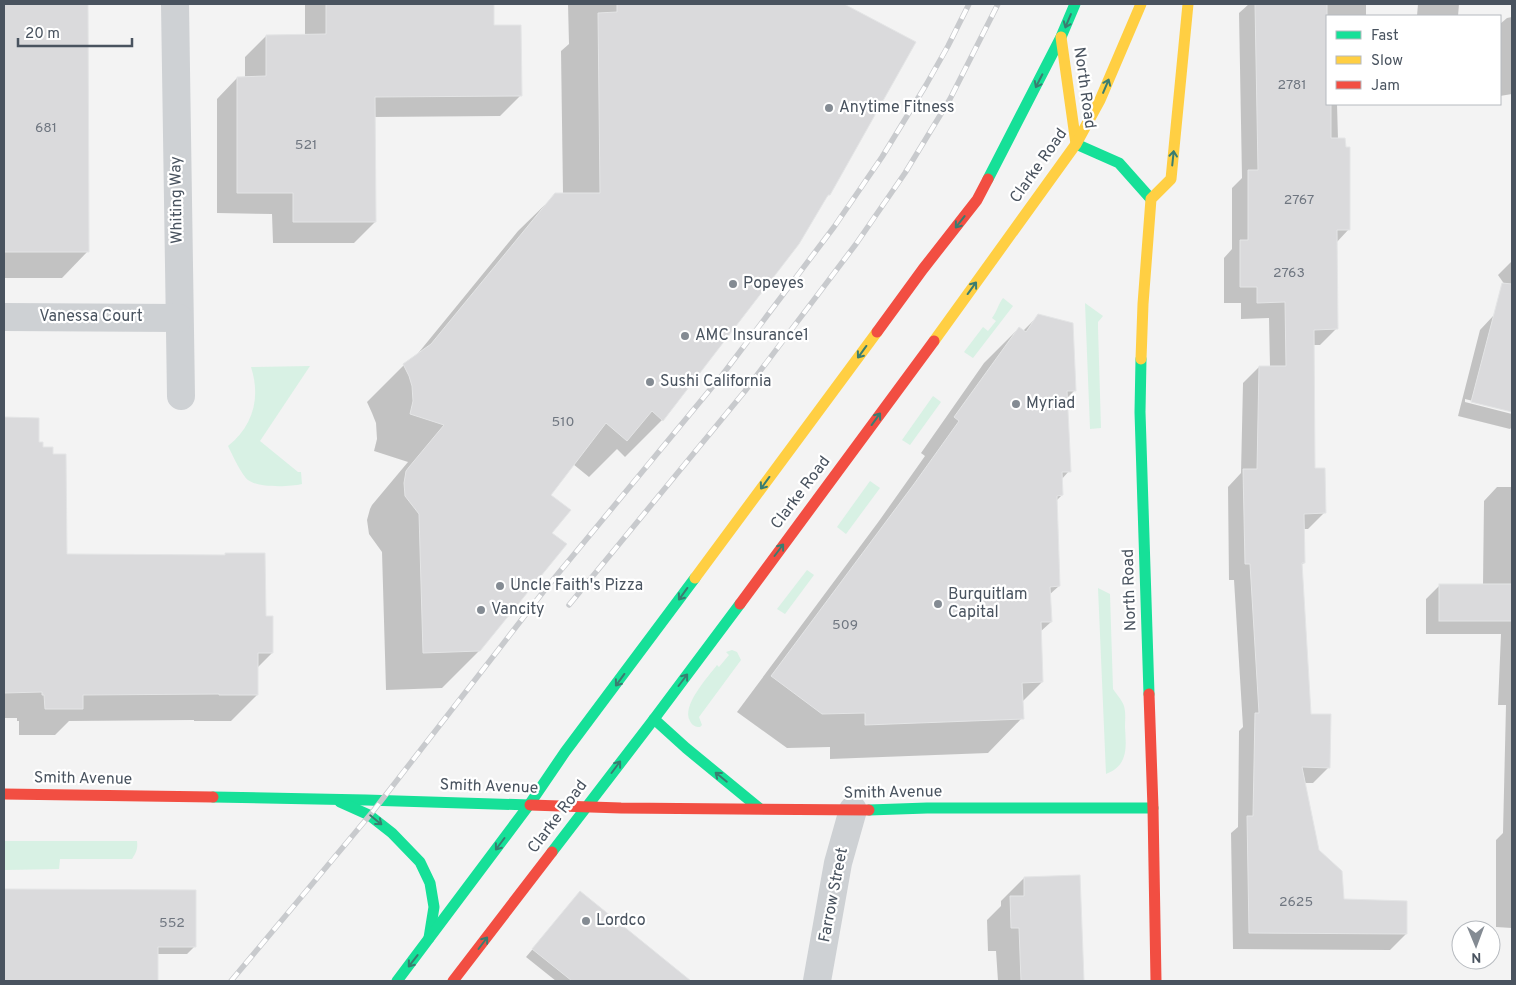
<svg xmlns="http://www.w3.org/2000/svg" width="1516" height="985" font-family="Overpass,sans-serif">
	<rect width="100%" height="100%" fill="#f3f3f3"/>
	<g fill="#d8f1e4">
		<path d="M 1003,298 L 1013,306 L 973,358 L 964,352 L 983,327 L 988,331 L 996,321 L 992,318 C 997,311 998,305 1003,298 Z"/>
		<path d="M 1085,303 L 1103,316 L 1098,322 L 1098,328 L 1101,428 L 1090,429 Z"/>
		<path d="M 310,366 L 260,441 L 298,472 L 301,472 L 302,484 C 289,487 258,488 248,480 C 241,474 232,454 228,446 C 253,426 261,398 251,367 Z"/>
		<path d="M 933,396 L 941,402 L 910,445 L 902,440 Z"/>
		<path d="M 870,481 L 880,488 L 846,534 L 837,527 Z"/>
		<path d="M 807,570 L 814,575 L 785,614 L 777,609 Z"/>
		<path d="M 1098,588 L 1110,594 L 1113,689 C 1117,695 1122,700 1124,706 C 1126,713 1125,720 1125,727 C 1126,747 1129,765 1106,774 Z"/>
		<path d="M 732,650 L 737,652 L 741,660 L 699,717 L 702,725 L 700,727 C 695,727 692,725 690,721 C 681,706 708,677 717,665 L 719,667 L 729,655 L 726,652 Z"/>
		<path d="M 4,841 L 137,841 C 138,849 136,853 132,859 L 60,859 L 59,869 L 5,870 L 5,864 L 4,864 Z"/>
	</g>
	<g fill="#0003">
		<path d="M 4,4 L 86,4 L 88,251 L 62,278 L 4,278 Z"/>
		<path d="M 305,4 L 493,4 L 493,26 L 520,96 L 500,116 L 374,117 L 375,222 L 354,243 L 273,243 L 272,214 L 217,213 L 217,99 L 237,78 L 245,78 L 245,57 L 266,36 L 305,36 Z"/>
		<path d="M 568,4 L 841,4 L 914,43 L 829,194 L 662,420 L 625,457 L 617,449 L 589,477 L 573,464 L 549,495 L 550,533 L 480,650 L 442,688 L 386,690 L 382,552 L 369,534 L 367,520 L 370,509 L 372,505 L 408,462 L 374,451 L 377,439 L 376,423 L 372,413 L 367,402 L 404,365 L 415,357 L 518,231 L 556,194 L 563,194 L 561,51 L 569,44 Z"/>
		<path d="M 1249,4 L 1366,4 L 1366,16 L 1327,16 L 1327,104 L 1337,104 L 1338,139 L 1349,229 L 1336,243 L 1336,329 L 1320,345 L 1313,345 L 1314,470 L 1324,513 L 1308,529 L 1303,529 L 1304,563 L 1301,565 L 1310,715 L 1329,767 L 1313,783 L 1304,783 L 1317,851 L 1343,900 L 1406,934 L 1390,950 L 1233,949 L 1231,833 L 1238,827 L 1239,731 L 1243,727 L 1234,580 L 1229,580 L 1228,487 L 1241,473 L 1243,383 L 1259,367 L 1270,367 L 1269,318 L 1241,319 L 1241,303 L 1224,303 L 1224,258 L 1232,249 L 1232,188 L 1242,178 L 1239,13 Z"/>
		<path d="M 1418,4 L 1459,4 L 1458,16 L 1417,16 Z"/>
		<path d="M 1512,17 L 1512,94 L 1500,96 L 1500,24 L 1507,18 Z"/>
		<path d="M 1512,261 L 1512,295 L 1498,275 Z"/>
		<path d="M 1039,315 L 1075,390 L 1066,399 L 1069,471 L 1061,480 L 1062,495 L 1056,501 L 1059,586 L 1049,595 L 1051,622 L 1040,632 L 1042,682 L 1022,702 L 1022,718 L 988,753 L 830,759 L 830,747 L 787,748 L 737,712 L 879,521 L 925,456 L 921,453 L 984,363 L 1019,328 L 1023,331 Z"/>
		<path d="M 1494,315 L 1512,320 L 1512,411 L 1465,399 L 1465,402 L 1512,414 L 1512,427 L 1510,429 L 1458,416 L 1480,330 Z"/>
		<path d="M 4,419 L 38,419 L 38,443 L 65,555 L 264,617 L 272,653 L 257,668 L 257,695 L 231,721 L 194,721 L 194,720 L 69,721 L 55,735 L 19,735 L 19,721 L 17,721 L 17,718 L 4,718 Z"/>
		<path d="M 1497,487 L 1512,487 L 1512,928 L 1496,927 L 1496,840 L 1503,833 L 1506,705 L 1498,705 L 1501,634 L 1426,634 L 1426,599 L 1440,585 L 1483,585 L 1484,501 Z"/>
		<path d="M 4,865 L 4,890 L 194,947 L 187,954 L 157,954 L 156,981 L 4,981 Z"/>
		<path d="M 1079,876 L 1083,981 L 998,981 L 996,951 L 988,951 L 987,920 L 1001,906 L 1001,901 L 1024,878 Z"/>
		<path d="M 580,893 L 689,981 L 556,981 L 526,957 Z"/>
	</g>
	<g fill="#dadadc" stroke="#e4e5e6">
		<path d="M 4,4 L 88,4 L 89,252 L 4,252 Z"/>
		<path d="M 326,4 L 494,4 L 494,25 L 521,25 L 522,96 L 375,97 L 376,222 L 293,222 L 293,193 L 237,193 L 237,77 L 266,76 L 266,35 L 326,34 Z"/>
		<path d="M 617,4 L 844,4 L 916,42 L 830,195 L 828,195 L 799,244 L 663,421 L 652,411 L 627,441 L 606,423 L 551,495 L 571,510 L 552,533 L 567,544 L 480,651 L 423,653 L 419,514 L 405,496 L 404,483 L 406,471 L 409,467 L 444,425 L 410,414 L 413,401 L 412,386 L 409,376 L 403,364 L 431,344 L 555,193 L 600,193 L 598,13 L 617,12 Z"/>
		<path d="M 1255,4 L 1327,4 L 1327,104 L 1331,104 L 1331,138 L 1345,138 L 1346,147 L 1350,147 L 1350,230 L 1337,230 L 1338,329 L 1314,330 L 1315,468 L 1325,468 L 1326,513 L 1304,514 L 1305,563 L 1302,563 L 1311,714 L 1331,714 L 1330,768 L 1302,767 L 1319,850 L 1342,871 L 1344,899 L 1407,901 L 1407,934 L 1249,933 L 1247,816 L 1253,816 L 1255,713 L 1259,713 L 1250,564 L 1245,564 L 1243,469 L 1257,469 L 1259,366 L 1286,366 L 1285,302 L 1257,303 L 1257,287 L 1240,287 L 1240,240 L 1248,240 L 1248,170 L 1258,170 Z"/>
		<path d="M 1502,283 L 1512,284 L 1512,412 L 1471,402 Z"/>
		<path d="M 1038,314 L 1073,323 L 1076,391 L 1067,391 L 1071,472 L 1062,472 L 1063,495 L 1057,496 L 1060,586 L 1050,587 L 1052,622 L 1041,622 L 1043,682 L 1022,683 L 1024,719 L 865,725 L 865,713 L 822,714 L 771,676 L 914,484 L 959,421 L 954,417 L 1019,327 L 1026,332 Z"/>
		<path d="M 4,417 L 39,418 L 39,442 L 43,442 L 43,447 L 53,447 L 53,454 L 66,454 L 67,554 L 225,555 L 225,553 L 265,553 L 266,616 L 273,616 L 273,653 L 258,653 L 258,695 L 219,695 L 219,694 L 83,695 L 83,709 L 45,709 L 44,695 L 42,695 L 42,692 L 4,693 Z"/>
		<rect x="1439" y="584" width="73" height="37"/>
		<path d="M 1080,875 L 1084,981 L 1021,981 L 1019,928 L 1011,928 L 1010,896 L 1024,896 L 1024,877 Z"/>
		<path d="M 4,889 L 196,890 L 196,947 L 158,947 L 158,981 L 4,981 Z"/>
		<path d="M 580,891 L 691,981 L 572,981 L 532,949 Z"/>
	</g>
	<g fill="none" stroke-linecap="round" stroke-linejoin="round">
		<g stroke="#ced1d4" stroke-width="28">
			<path d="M 175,4 L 181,396"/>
			<path d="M 4,317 L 179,318"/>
			<path d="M 817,981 L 838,863 L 853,810"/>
		</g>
		<g stroke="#16e098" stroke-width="11">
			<path d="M 1076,144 L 1119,163 L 1151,199"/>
			<path d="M 988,179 L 1061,37 L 1075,4"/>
			<path d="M 1141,359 L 1140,412 L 1149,694"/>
			<path d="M 654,719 L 686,748 L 759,808"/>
			<path d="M 213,797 L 366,800 L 530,805"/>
			<path d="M 340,802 L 369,815 L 392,833 L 420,862 L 430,883 L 434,907 L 429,938"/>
			<path d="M 869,810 L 927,808 L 1153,808"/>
			<path d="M 552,852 L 654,719 L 740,604"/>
			<path d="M 397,981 L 529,805 L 565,752 L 695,578"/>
		</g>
		<g stroke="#ffcf43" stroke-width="11">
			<path d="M 1061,37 L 1076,144"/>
			<path d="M 934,341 L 1076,144 L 1100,100 L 1141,4"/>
			<path d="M 1141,359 L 1143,304 L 1151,199 L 1171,179 L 1188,4"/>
			<path d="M 695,578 L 877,332"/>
		</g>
		<g stroke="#f24e42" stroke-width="11">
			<path d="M 877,332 L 923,269 L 977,200 L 988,179"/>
			<path d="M 740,604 L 934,341"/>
			<path d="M 1149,694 L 1153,808 L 1156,981"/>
			<path d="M 4,794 L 213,797"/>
			<path d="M 530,805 L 621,808 L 869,810"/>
			<path d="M 453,981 L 552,852"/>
		</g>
		<defs>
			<g id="rail">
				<path d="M 569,605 L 745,391 L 856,244 L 905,173 L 950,99 L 998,4"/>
				<path d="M 231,981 L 374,810 L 547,587 L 723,374 L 834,227 L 882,157 L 926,85 L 948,46 L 969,4"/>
			</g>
		</defs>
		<use href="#rail" stroke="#c8cacd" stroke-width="5.5"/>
		<use href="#rail" stroke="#fff" stroke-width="4" stroke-dasharray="11" stroke-linecap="butt"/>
	</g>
	<defs><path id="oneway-shaft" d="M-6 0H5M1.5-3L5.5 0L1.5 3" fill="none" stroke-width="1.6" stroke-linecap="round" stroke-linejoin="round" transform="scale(1.25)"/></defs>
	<g stroke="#3a7d70">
		<use href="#oneway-shaft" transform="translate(1068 21) rotate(113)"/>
		<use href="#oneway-shaft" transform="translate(1039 81) rotate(117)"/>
		<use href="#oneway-shaft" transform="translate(1106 86) rotate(-67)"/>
		<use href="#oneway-shaft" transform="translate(1173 158) rotate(-84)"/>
		<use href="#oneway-shaft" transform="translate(960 222) rotate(128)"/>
		<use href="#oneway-shaft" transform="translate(972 288) rotate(-54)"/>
		<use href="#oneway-shaft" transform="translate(862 352) rotate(126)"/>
		<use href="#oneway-shaft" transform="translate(876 419) rotate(-54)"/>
		<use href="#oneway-shaft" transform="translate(765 483) rotate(126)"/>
		<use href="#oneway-shaft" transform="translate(779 550) rotate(-53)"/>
		<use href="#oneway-shaft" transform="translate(683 594) rotate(126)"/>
		<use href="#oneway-shaft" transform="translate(620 680) rotate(126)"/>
		<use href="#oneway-shaft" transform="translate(683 680) rotate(-53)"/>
		<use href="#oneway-shaft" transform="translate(616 767) rotate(-53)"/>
		<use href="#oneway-shaft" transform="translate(721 777) rotate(-141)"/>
		<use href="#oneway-shaft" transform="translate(376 820) rotate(39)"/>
		<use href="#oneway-shaft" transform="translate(500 844) rotate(127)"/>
		<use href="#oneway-shaft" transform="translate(483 943) rotate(-53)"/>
		<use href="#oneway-shaft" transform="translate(413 961) rotate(128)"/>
	</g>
	<g fill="#848b93" stroke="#fff" stroke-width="2">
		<circle cx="829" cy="108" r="5"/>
		<circle cx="733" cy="284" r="5"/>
		<circle cx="685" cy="336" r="5"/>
		<circle cx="650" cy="382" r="5"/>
		<circle cx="1016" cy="404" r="5"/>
		<circle cx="500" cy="586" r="5"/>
		<circle cx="938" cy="604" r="5"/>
		<circle cx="481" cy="610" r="5"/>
		<circle cx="586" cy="921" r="5"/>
	</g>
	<g text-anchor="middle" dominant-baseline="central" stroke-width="4.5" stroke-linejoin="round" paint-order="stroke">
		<g font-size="14" fill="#6f7680">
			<text x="1292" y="85">2781</text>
			<text x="46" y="128">681</text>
			<text x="306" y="145">521</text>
			<text x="1299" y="200">2767</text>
			<text x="1289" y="273">2763</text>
			<text x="563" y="422">510</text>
			<text x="845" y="625">509</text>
			<text x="1296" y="902">2625</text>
			<text x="172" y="923">552</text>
		</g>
		<g font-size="16" fill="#49535f" stroke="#fff">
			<text transform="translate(1084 88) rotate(82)">North Road</text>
			<text transform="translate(1039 166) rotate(-55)">Clarke Road</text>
			<text transform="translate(177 200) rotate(-91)">Whiting Way</text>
			<text x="91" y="317">Vanessa Court</text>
			<text transform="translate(801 493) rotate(-53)">Clarke Road</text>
			<text transform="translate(1130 590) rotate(-92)">North Road</text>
			<text transform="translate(83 779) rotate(1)">Smith Avenue</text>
			<text transform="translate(489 787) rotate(2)">Smith Avenue</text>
			<text transform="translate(893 793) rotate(-1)">Smith Avenue</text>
			<text transform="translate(558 817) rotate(-53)">Clarke Road</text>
			<text transform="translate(834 895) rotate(-79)">Farrow Street</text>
		</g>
		<g font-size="16" fill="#49535f" stroke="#fff" text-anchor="start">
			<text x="839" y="108">Anytime Fitness</text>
			<text x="743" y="284">Popeyes</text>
			<text x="695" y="336">AMC Insurance1</text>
			<text x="660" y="382">Sushi California</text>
			<text x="1026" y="404">Myriad</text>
			<text x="510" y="586">Uncle Faith's Pizza</text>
			<text x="948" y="595">Burquitlam<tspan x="948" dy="18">Capital</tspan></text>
			<text x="491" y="610">Vancity</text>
			<text x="596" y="921">Lordco</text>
		</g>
	</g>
	<rect width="1516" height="985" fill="none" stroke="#49535f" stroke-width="10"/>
	<rect x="1326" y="15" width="175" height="90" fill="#ffffff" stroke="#b6babf"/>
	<rect x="1336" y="31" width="25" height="8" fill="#16e098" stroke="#b6babf"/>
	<text x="1371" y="40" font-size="15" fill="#49535f">Fast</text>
	<rect x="1336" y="56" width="25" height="8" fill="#ffcf43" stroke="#b6babf"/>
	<text x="1371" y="65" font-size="15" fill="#49535f">Slow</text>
	<rect x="1336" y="81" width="25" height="8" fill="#f24e42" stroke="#b6babf"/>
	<text x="1371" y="90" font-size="15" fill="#49535f">Jam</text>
	<g transform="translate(1476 945) rotate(179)"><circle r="24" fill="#ffffff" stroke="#b6babf"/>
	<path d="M0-4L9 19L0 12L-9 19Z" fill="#848b93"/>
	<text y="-8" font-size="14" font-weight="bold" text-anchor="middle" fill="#49535f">N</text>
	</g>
	<path d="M18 38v8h114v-8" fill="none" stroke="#49535f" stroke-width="2.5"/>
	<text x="25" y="38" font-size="15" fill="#49535f" stroke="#ffffff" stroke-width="4" paint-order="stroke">20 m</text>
</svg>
